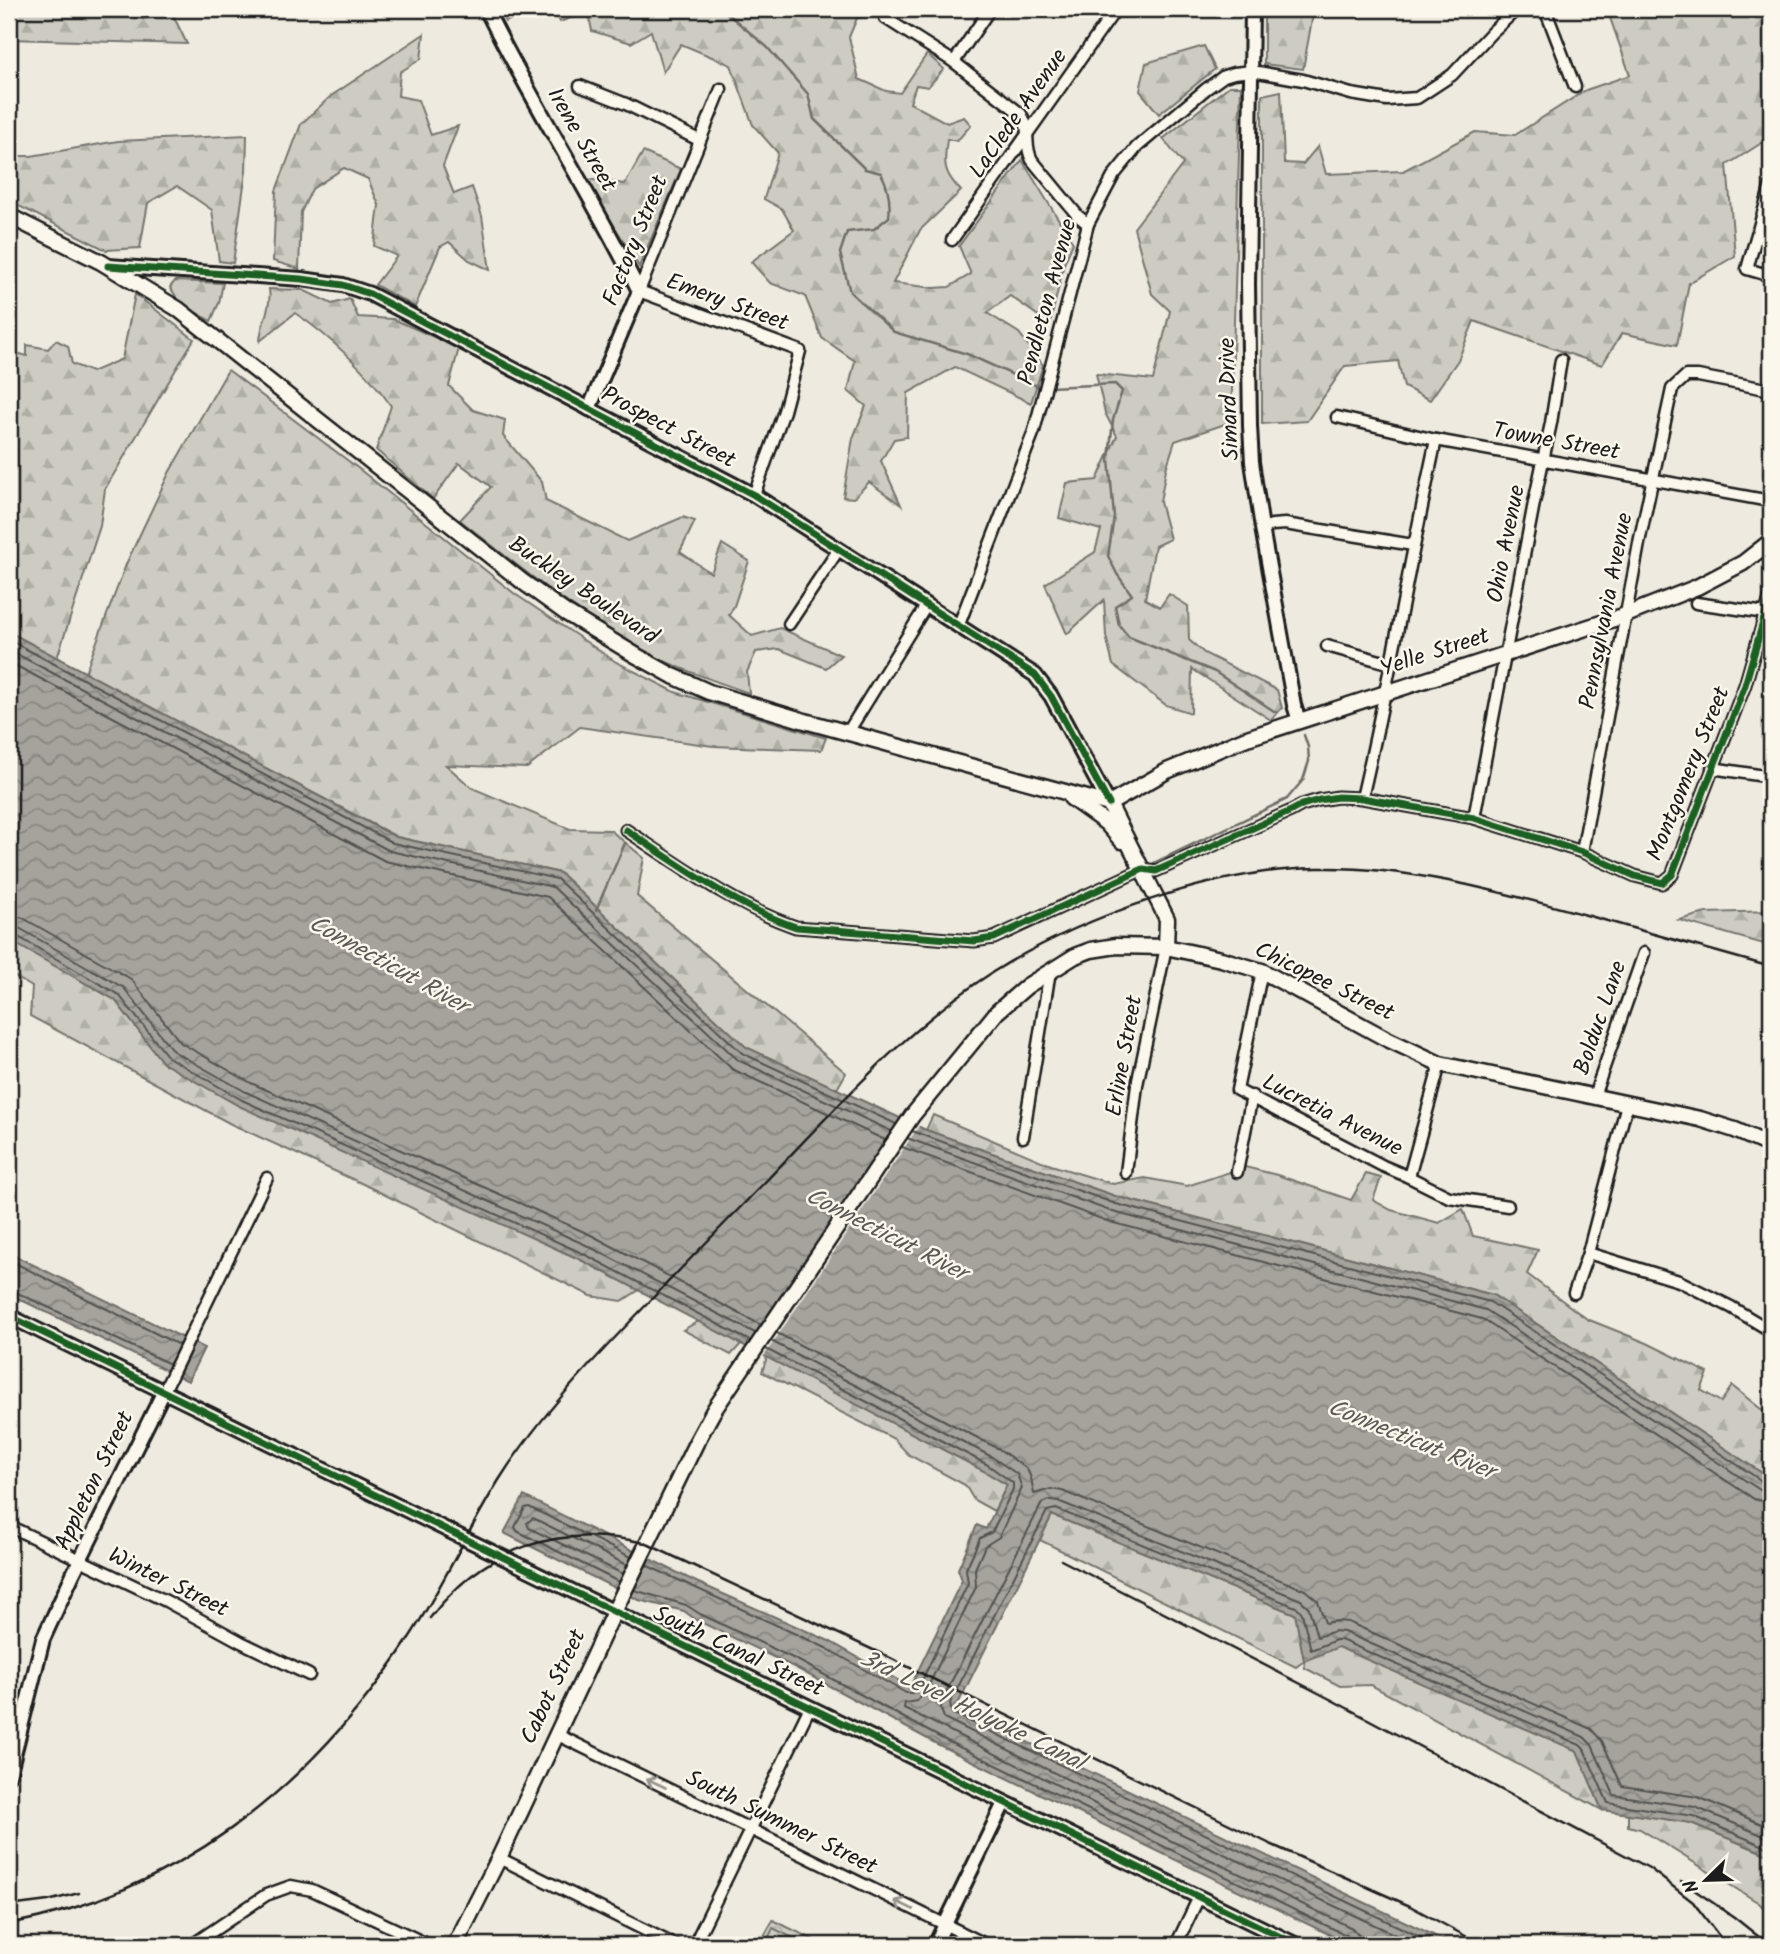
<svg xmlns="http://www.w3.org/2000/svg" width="1780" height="1954" font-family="Kalam,sans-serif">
	<defs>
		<pattern id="forest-firs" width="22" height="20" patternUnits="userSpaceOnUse" patternTransform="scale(1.75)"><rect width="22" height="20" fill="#ceccc2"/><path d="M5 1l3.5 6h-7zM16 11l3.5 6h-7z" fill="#b0afa6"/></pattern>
		<pattern id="park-crowns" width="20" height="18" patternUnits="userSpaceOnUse" patternTransform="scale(1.75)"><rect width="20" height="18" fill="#ceccc2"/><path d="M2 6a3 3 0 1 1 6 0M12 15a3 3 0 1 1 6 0" fill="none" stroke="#b0afa6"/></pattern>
		<pattern id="water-waves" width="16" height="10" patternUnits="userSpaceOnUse" patternTransform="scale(1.75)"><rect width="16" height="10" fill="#a6a39d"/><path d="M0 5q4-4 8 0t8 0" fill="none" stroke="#86847f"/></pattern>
	</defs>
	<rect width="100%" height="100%" fill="#eeeadf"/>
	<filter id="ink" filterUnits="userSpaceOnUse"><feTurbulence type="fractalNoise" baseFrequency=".0143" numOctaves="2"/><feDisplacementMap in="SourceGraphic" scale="14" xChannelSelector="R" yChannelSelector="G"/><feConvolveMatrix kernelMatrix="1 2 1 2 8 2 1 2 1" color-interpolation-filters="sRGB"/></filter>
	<g filter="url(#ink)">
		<g fill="url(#forest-firs)" stroke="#75746f" stroke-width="2">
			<path d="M 9,9 L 106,9 L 142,19 L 172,13 L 187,44 L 9,39 Z"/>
			<path d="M 501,9 L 537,9 L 505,22 Z"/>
			<path d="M 554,9 L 881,9 L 878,14 L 857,18 L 849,37 L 859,79 L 886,91 L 900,93 L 927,54 L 944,69 L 928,87 L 916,85 L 910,103 L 947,123 L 964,117 L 971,125 L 957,141 L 947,139 C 944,164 942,171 961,191 L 920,230 L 893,283 L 934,288 L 949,287 L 971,274 L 959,246 L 1022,160 L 1073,243 L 1064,264 L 1050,324 L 1010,296 L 987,313 L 1019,333 L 1043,365 L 1031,403 L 955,367 L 908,393 L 907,437 L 894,439 L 881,461 L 901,505 L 869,482 L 854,498 L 843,497 L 853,438 L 866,406 L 848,391 L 855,361 L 822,338 L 805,296 L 770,283 L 751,262 L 794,230 L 782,209 L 764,199 L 778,153 L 753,125 L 731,65 L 681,44 L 663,72 L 651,31 L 631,43 L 592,31 L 588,11 L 560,22 Z"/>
			<path d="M 1264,9 L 1314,9 L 1303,69 L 1264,64 Z"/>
			<path d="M 1607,9 L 1771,9 L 1771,137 L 1727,165 L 1735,256 L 1689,283 L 1677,345 L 1622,333 L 1602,365 L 1474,321 L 1458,360 L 1430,400 L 1404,387 L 1398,361 L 1345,366 L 1307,421 L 1262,424 L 1262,95 L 1281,91 L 1284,163 L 1303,164 L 1318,146 L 1326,174 L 1403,171 L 1475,132 L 1515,135 L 1586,90 L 1630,75 Z"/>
			<path d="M 424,34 L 421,59 L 400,72 L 398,96 L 418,100 L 431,135 L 458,126 L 443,166 L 454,194 L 472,187 L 482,216 L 490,270 L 469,260 L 449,242 L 440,247 L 415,307 L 375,285 L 397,256 L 374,246 L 379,205 L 368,179 L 344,168 L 312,189 L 301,212 L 299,269 L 273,261 L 276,191 L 301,124 L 331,96 Z"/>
			<path d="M 1204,46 L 1215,69 L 1159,114 L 1140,91 L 1146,63 Z"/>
			<path d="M 1229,86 L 1241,86 L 1231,422 L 1175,441 L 1166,469 L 1160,502 L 1170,539 L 1155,546 L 1145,599 L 1160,607 L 1169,594 L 1188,606 L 1189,640 L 1204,653 L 1277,690 L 1282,708 L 1271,720 L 1192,669 L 1191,713 L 1166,705 L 1113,665 L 1106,636 L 1104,600 L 1067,634 L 1045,584 L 1095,552 L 1101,530 L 1059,518 L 1067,483 L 1097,480 L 1117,436 L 1105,413 L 1096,374 L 1153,380 L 1170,311 L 1152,294 L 1134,228 L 1183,164 L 1163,139 Z"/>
			<path d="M 247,135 L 246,171 L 233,263 L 219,261 L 212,210 L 177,186 L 148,203 L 140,248 L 106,250 L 9,201 L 9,156 L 31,156 L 118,141 Z"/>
			<path d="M 643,152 L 681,169 L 639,267 L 586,179 L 625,184 Z"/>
			<path d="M 175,281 L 223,283 L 219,303 L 211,321 L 180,303 L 170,287 Z"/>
			<path d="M 269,289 L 303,290 L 332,304 L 350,299 L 358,317 L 393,319 L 459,348 L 449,386 L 473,410 L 505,420 L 503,436 L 542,482 L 546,501 L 627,541 L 683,517 L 695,521 L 680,552 L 711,573 L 722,544 L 749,561 L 734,606 L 729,615 L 752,636 L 780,628 L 841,655 L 826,668 L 779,649 L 756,652 L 747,672 L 749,693 C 709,679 667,665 630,643 C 569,608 515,564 460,520 L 491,487 L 459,463 L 433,499 L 376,450 L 391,406 C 370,374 327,334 295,313 L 260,341 C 261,322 272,308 269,289 Z"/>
			<path d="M 135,294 L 194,339 L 105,489 L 100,526 L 57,658 L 9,632 L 9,357 L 13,352 L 27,356 L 27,345 L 48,349 L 56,340 L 68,346 L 72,364 L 92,372 L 122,359 Z"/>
			<path d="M 228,370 L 359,469 L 515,594 L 616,662 L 675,692 L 826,738 L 821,750 L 713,746 L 580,727 L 527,768 L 446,765 L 472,788 L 570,829 L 610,830 L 644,858 L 637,896 L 846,1073 L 837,1089 L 746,1047 L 560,873 L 397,837 L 85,673 L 127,562 L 169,473 Z"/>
			<path d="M 1771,911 L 1771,946 L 1679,920 L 1706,913 Z"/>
			<path d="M 9,940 L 115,1000 L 163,1063 L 579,1259 L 639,1290 L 622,1301 L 591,1296 L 363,1184 L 231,1124 L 30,1016 L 32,987 L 9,973 Z"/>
			<path d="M 933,1115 L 1051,1165 L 1113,1184 L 1145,1178 L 1187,1186 L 1245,1167 L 1277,1175 L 1351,1200 L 1366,1174 L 1381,1178 L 1373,1200 L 1391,1210 L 1439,1223 L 1463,1209 L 1473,1236 L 1538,1250 L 1527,1274 L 1587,1319 L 1647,1343 L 1708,1373 L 1701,1390 L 1721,1402 L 1732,1386 L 1771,1417 L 1771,1479 L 1493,1295 L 1118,1197 L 926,1130 Z"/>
			<path d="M 699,1321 L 741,1344 L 731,1355 L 683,1330 Z"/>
			<path d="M 767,1357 L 984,1471 L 1007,1485 L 994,1511 L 974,1500 L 965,1485 L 909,1455 L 894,1439 L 762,1372 Z"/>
			<path d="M 1052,1515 L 1295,1614 L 1338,1647 L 1578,1751 L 1602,1810 L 1371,1685 L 1340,1686 L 1305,1668 L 1304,1661 L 1296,1667 L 1040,1540 Z"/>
			<path d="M 1628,1813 L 1691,1823 L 1771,1856 L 1771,1915 L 1759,1903 L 1640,1829 L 1628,1826 Z"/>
		</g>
		<path fill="url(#park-crowns)" stroke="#75746f" stroke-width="2" d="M 773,1920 L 824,1945 L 759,1945 Z"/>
		<path fill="#ceccc2" stroke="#75746f" stroke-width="2" d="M 773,1928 L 793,1938 L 789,1945 L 765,1945 Z"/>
		<g fill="url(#water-waves)" stroke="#6f6d69" stroke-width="2">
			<path d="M 9,632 L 396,837 L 560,873 L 746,1047 L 926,1130 L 1118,1197 L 1493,1295 L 1771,1479 L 1771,1856 L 1691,1823 L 1602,1810 L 1577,1751 L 1338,1647 L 1304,1661 L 1295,1614 L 1052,1515 L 956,1708 L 1454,1945 L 1351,1945 L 937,1744 L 796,1668 L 696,1620 L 684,1611 L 639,1600 L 504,1533 L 524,1496 L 694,1581 L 829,1641 L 910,1687 L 962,1580 L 958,1569 L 977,1525 L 986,1529 L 1007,1485 L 984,1471 L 579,1259 L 239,1106 L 163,1063 L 115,1000 L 9,940 Z"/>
			<path d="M 9,1253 L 204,1348 L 188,1381 L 9,1294 Z"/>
		</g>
		<path fill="#eeeadf" d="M 902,1115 L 921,1123 L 762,1359 L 744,1349 Z"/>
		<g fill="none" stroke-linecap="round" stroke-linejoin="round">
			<g stroke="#535250" stroke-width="2">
				<path d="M 9,640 L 393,843 L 557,879 L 742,1053 L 896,1124"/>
				<path d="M 9,650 L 390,851 L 553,887 L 738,1060 L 891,1131"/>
				<path d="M 9,662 L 385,861 L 548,897 L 732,1069 L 885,1140"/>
				<path d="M 9,915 L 23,918 L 131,979 L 181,1043 L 251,1083 L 591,1235 L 761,1325"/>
				<path d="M 9,926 L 19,928 L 124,988 L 173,1051 L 246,1092 L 586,1245 L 755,1333"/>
				<path d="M 9,934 L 15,935 L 119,995 L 168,1057 L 242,1100 L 582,1253 L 750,1341"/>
				<path d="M 912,1131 L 1116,1204 L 1490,1302 L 1765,1483 L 1771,1484"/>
				<path d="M 907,1138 L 1113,1212 L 1486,1310 L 1760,1490 L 1771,1493"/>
				<path d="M 902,1147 L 1110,1222 L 1482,1319 L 1754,1499 L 1771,1504"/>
				<path d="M 9,1260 L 179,1345"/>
				<path d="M 9,1289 L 170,1364"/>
				<path d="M 777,1333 L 999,1449 L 1027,1469 L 1031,1478 L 1034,1494 L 1051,1489 L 1062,1491 L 1305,1590 L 1318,1601 L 1325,1623 L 1337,1621 L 1348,1622 L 1591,1729 L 1602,1741 L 1622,1786 L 1698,1797 L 1771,1828"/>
				<path d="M 771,1341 L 992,1457 L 1017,1474 L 1022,1488 L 999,1537 L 985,1546 L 975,1569 L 976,1587 L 925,1693 L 917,1701 L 905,1703 L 904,1708 L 1101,1807 L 1352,1928 L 1359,1936 L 1361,1945"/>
				<path d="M 646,1565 L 826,1648 L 906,1693 L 912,1693 L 918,1689 L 968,1583 L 966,1569 L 980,1538 L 992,1532 L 1013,1489 L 1013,1483 L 988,1465 L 766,1349"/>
				<path d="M 623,1574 L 529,1528 L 527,1523 L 533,1518 L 627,1565"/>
				<path d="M 619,1582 L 517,1531 L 515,1527 L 525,1508 L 529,1507 L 631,1557"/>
				<path d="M 634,1590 L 686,1605 L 700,1614 L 799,1661 L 941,1738 L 1348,1936 L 1352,1945"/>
				<path d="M 1417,1945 L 1097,1794 L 944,1718 L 941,1709 L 942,1700 L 1042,1503 L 1050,1500 L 1058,1501 L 1301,1600 L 1309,1608 L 1317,1637 L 1335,1631 L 1344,1632 L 1584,1737 L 1592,1745 L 1614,1795 L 1695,1807 L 1771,1839"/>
				<path d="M 1437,1945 L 952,1713 L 950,1703 L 1047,1511 L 1056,1509 L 1298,1608 L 1302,1613 L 1311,1650 L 1336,1640 L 1341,1640 L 1580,1745 L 1584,1749 L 1608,1803 L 1693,1816 L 1771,1849"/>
			</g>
			<g stroke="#6f6d69" stroke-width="2.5">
				<path d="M 722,9 L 767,47 L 808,94 L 814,119 L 865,169 L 881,173 C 889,188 891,201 889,217 L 874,229 L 847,232 L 840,253 L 850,292 L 894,332 L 967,354 L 1037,386 L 1043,386"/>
				<path d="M 1050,387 L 1115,384 L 1122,391 L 1113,420 L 1109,459 L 1114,517 L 1108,556 L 1117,574 L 1132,595 L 1115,606 L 1119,625 L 1129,637 L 1215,672 L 1277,713"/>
				<path d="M 1154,863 L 1287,799 L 1303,780 L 1309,761 L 1308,747 L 1304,735"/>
				<path d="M 596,910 L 625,843"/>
			</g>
			<defs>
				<g id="minor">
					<path d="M 1545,9 L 1575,87"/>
					<path d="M 885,18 L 954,62 L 1021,114 C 1032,131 1023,144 1032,160 L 1078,216 L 1088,224"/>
					<path d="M 954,62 L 990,9"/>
					<path d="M 580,86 L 626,104 L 699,140"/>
					<path d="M 721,89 L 639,291 L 800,351 L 784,411 L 754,495"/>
					<path d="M 1771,185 L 1747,269 L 1771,276"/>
					<path d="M 952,240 L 1116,9"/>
					<path d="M 1337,417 L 1436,440 L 1770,501"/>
					<path d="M 1262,528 L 1272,525 L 1285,524 L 1413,545"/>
					<path d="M 1763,549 L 1771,560"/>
					<path d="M 1696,603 L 1766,613"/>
					<path d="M 789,624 L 839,549"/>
					<path d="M 958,627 L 1034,431 L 1088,224 L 1114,175 L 1137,147 L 1206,89 L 1224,76 L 1234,73 L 1252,71 L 1303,80 L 1351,94 L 1387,100 L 1417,98 L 1452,75 L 1492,32 L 1517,9"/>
					<path d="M 1327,646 L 1391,664"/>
					<path d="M 848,732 L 926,606"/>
					<path d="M 1712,768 L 1771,777"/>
					<path d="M 1362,798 C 1390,679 1410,559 1436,440"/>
					<path d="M 1474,818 L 1534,503 L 1551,423 L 1561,360"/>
					<path d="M 626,830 C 678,864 738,908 796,927 L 974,941 L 994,938 L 1143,869 L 1156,871 L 1291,811 L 1302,805 L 1319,800 L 1338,797 L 1362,798 L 1474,818 L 1582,852 L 1635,876 L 1662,883 L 1672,875 L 1745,685 L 1771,594"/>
					<path d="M 1582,852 L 1640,538 L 1672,389 L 1686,376 L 1698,376 L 1771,390"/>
					<path d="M 1262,971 L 1237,1090 L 1383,1166 L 1409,1177"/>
					<path d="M 1440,1064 L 1409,1177 L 1449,1197 L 1508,1206"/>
					<path d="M 1594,1096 L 1644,953"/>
					<path d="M 1023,1137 L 1050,971"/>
					<path d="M 1237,1172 L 1252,1096"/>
					<path d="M 1126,1173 L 1137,1085 L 1166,947"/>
					<path d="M 1588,1253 L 1679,1281 L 1731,1307 L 1771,1331"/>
					<path d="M 1574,1293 L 1588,1253 L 1627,1104"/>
					<path d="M 163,1393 L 267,1178"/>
					<path d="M 9,1526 L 166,1601 L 241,1642 L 309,1675"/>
					<path d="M 558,1735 L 987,1945"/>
					<path d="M 499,1858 L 675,1945"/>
					<path d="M 192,1945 L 266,1895 L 291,1886 L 312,1890 L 429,1945"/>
					<path d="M 694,1945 L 810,1707"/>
					<path d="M 1176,1945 L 1199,1897"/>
				</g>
				<g id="tertiary">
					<path d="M 486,9 C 533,105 592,195 639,291 L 589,409"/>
					<path d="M 1252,9 L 1248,284 L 1250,426 L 1252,462 L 1262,528 L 1294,705 L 1299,721"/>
					<path d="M 108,266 L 302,279 L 343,285 L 370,294 L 754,495 L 1035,675 L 1051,696 L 1109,804"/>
					<path d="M 9,1316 C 438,1528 868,1735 1297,1945"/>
					<path d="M 9,1775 L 43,1639 L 73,1574 L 163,1393"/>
					<path d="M 935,1945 L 1004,1803"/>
				</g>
				<g id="secondary">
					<path d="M 9,216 L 101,262 L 178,309 L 523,582 L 566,613 L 637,656 L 673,676 L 709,692 L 805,721 L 1109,804"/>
					<path d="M 1071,798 L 1106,823 L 1122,841"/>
					<path d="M 1109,804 L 1167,771 L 1244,739 L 1626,615 L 1697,587 L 1743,563 L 1771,541"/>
					<path d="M 1109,804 L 1167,919 L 1166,947"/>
					<path d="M 455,1945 L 499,1858 L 613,1614 L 696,1443 L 714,1410 L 912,1116 L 997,1012 L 1027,986 L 1075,956 L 1091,950 L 1116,946 L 1166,947 L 1221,959 L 1262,971 L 1385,1038 L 1440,1064 L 1700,1119 L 1735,1130 L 1771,1146"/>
				</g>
			</defs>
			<use href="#minor" stroke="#1c1c1c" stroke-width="15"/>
			<use href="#tertiary" stroke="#1c1c1c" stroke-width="18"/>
			<use href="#secondary" stroke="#1c1c1c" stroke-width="19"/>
			<use href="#minor" stroke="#fbf7ec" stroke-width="10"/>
			<use href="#tertiary" stroke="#fbf7ec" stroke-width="12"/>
			<use href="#secondary" stroke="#fbf7ec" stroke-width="14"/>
			<g stroke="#1c1c1c" stroke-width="2.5">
				<path d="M 1061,1560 L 1330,1699 L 1649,1868 L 1693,1902 L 1726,1945"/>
				<path d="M 430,1618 C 484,1547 559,1523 645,1543 L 884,1655 L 1268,1843 L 1410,1906 L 1482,1945"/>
				<path d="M 1681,1881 L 1734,1917 L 1769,1945"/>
				<path d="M 9,1906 L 48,1901 L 79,1893"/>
				<path d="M 9,1924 C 176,1893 304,1791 399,1653 C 437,1598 464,1537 499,1480 C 541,1414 595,1358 649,1302 C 687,1262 726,1222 765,1182 C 834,1110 908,1026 993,972 C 1081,917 1213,870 1317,868 C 1406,866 1494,890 1579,913 C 1643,931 1707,949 1771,967"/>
			</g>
			<defs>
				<g id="cycleway">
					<path d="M 108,266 L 302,279 L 343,285 L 370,294 L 754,495 L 1035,675 L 1051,696 L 1109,804"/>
					<path d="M 626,830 C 678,864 738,908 796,927 L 974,941 L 994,938 L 1143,869 L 1156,871 L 1291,811 L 1302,805 L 1319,800 L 1338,797 L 1362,798 L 1474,818 L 1582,852 L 1635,876 L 1662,883 L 1672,875 L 1745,685 L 1771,594"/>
					<path d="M 9,1316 C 438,1528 868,1735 1297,1945"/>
				</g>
			</defs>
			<use href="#cycleway" stroke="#fbf7ec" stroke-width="11"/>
			<use href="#cycleway" stroke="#1b5e20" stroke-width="7"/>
		</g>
		<defs><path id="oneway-shaft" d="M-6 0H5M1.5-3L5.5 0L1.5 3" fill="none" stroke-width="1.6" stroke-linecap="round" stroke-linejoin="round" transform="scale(1.75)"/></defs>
		<g stroke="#97948e">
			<use href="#oneway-shaft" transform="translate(656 1783) rotate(-154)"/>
			<use href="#oneway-shaft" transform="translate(904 1905) rotate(-154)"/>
		</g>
	</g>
	<g text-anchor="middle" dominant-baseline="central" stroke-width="5" stroke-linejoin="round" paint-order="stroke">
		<g font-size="23" fill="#1c1c1c" stroke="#fbf7ec">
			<text transform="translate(1019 114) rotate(-55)">LaClede Avenue</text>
			<text transform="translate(581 140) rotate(60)">Irene Street</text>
			<text transform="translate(636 241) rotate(-68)">Factory Street</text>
			<text transform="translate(1048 302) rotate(-75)">Pendleton Avenue</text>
			<text transform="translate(727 303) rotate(20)">Emery Street</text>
			<text transform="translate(1230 399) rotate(-92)">Simard Drive</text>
			<text transform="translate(668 428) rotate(28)">Prospect Street</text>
			<text transform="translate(1556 442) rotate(10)">Towne Street</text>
			<text transform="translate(1507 544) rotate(-79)">Ohio Avenue</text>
			<text transform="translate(583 591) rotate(34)">Buckley Boulevard</text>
			<text transform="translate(1607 611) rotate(-79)">Pennsylvania Avenue</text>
			<text transform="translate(1435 653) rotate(-18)">Yelle Street</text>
			<text transform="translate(1689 774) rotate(-68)">Montgomery Street</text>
			<text transform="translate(1324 982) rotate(26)">Chicopee Street</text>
			<text transform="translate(1601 1018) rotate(-71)">Bolduc Lane</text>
			<text transform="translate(1125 1056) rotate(-80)">Erline Street</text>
			<text transform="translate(1332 1116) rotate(27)">Lucretia Avenue</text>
			<text transform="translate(95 1481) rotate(-64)">Appleton Street</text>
			<text transform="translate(168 1583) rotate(26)">Winter Street</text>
			<text transform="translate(738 1652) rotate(25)">South Canal Street</text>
			<text transform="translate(554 1687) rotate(-65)">Cabot Street</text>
			<text transform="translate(781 1823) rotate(26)">South Summer Street</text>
		</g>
		<g font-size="24" font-style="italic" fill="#5a5956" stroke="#fbf7ec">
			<text transform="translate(388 965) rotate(29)">Connecticut River</text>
			<text transform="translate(886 1235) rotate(27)">Connecticut River</text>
			<text transform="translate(1411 1440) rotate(22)">Connecticut River</text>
			<text transform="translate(972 1711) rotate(26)">3rd Level Holyoke Canal</text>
		</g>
	</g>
	<rect width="1780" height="1954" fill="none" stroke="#fbf7ec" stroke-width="35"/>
	<rect x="18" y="18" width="1745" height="1919" fill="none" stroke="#1c1c1c" stroke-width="2.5" filter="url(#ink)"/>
	<g transform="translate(1706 1880) rotate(247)" stroke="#fbf7ec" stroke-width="5" paint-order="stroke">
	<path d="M0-5L12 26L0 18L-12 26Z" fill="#1c1c1c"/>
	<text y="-10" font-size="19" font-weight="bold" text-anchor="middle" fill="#1c1c1c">N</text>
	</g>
</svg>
